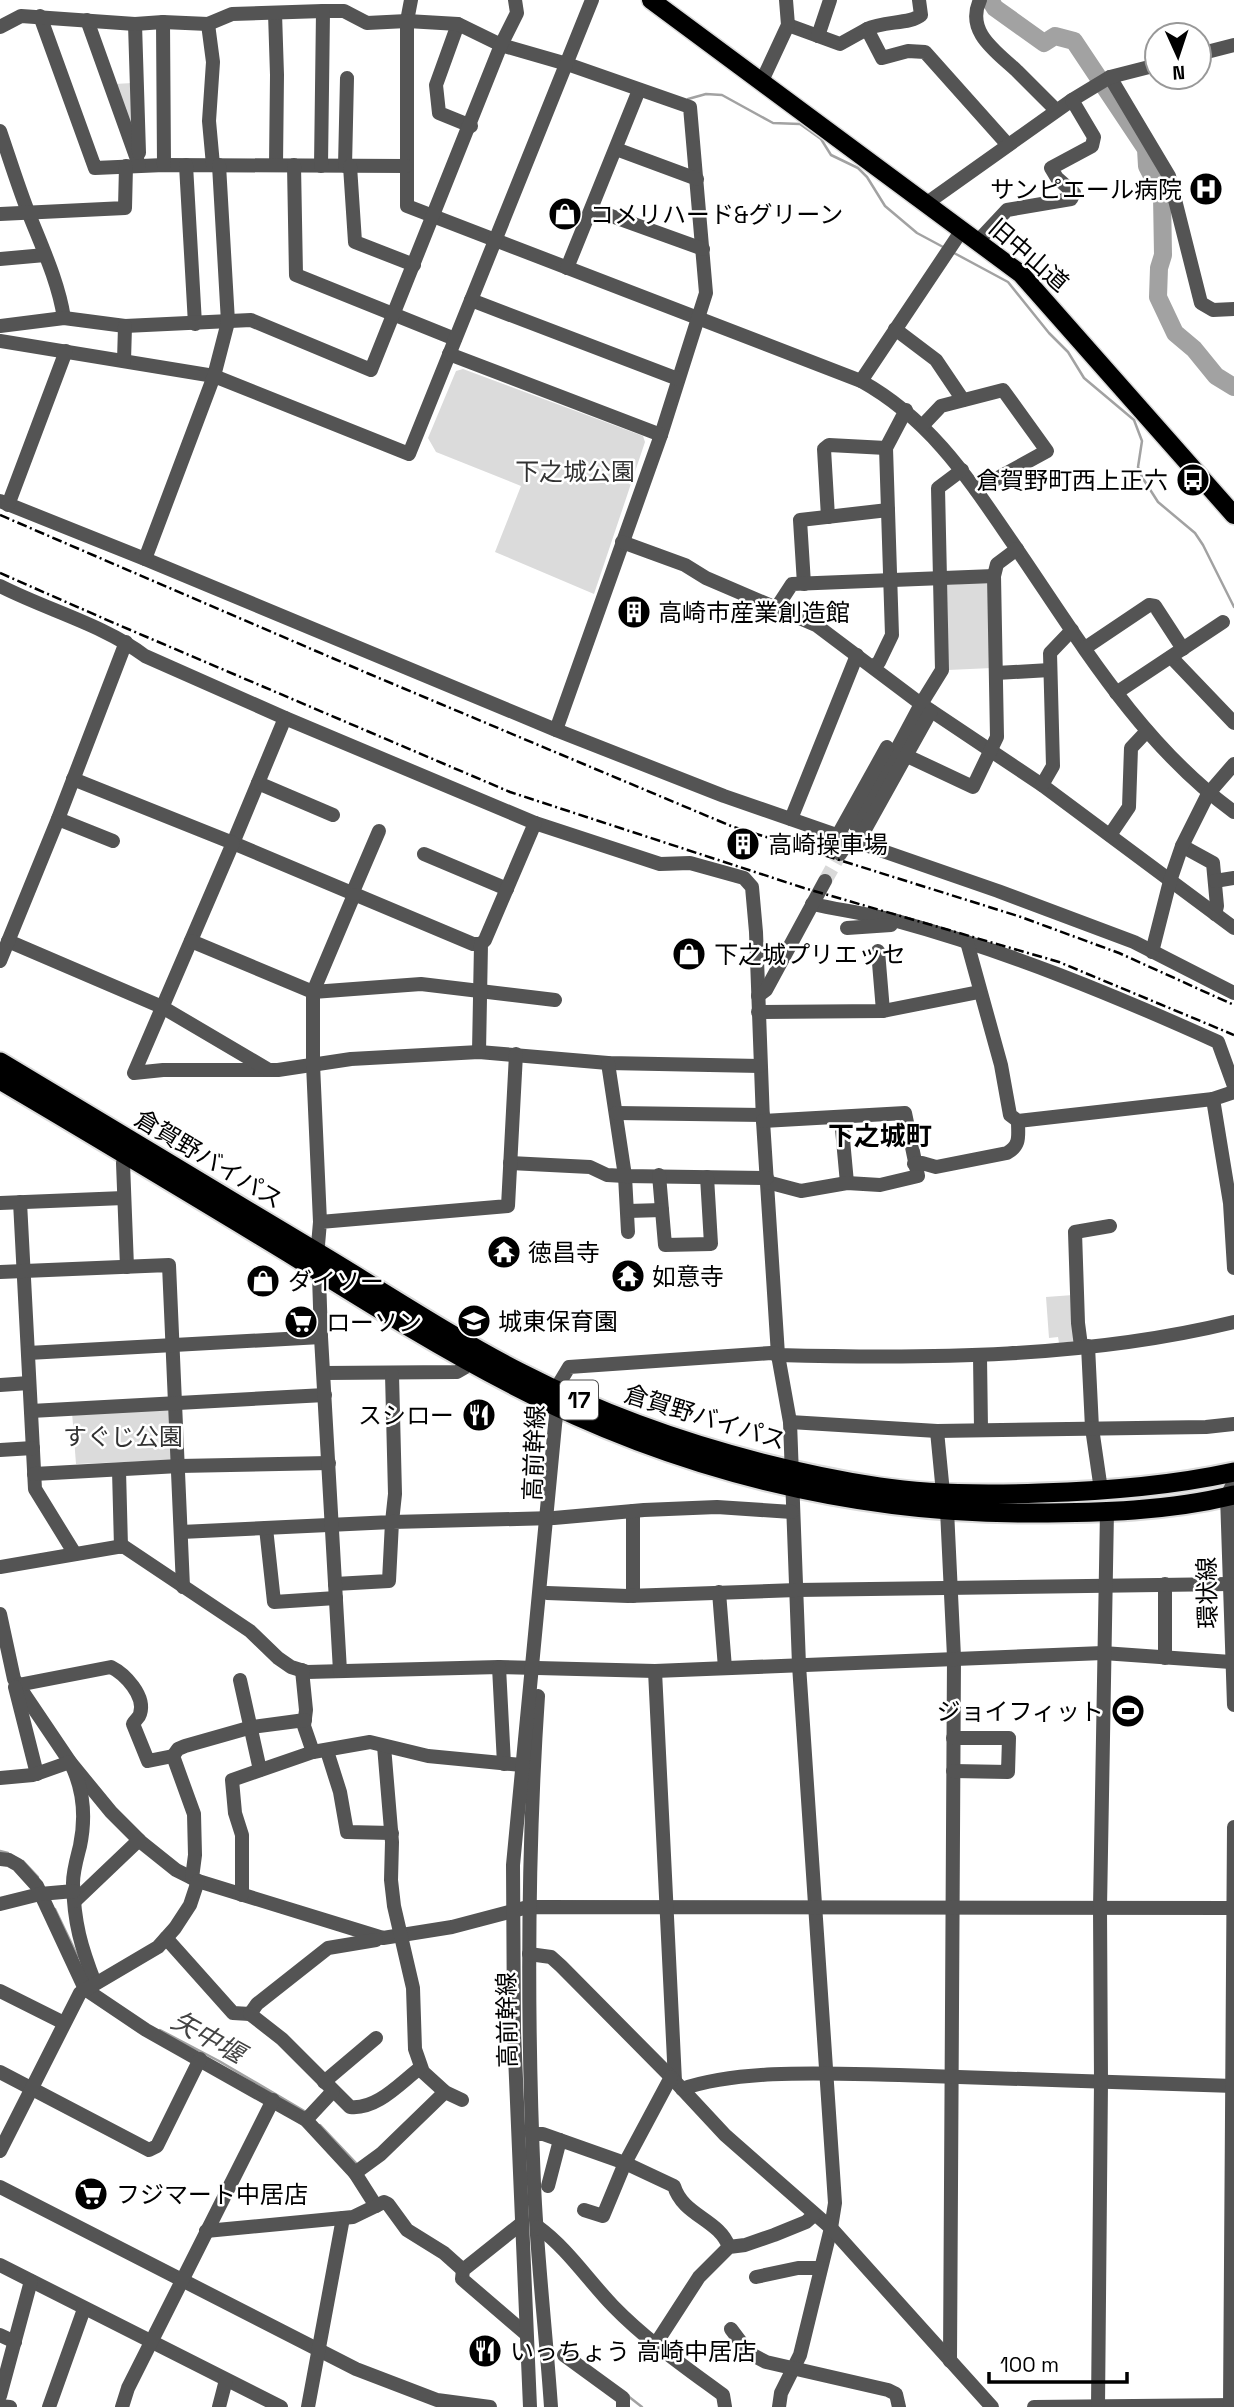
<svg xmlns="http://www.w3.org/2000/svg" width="1234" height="2407" font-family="'Space Grotesk','Noto Sans JP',sans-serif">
	<rect width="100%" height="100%" fill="#fff"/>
	<g fill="#dbdbdb">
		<path d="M 133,83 L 136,148 L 114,84 Z"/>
		<path d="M 463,369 L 643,436 L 645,442 L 594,594 L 495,552 L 521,486 L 436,452 L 428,438 L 456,371 Z"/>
		<path d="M 986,582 L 990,586 L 992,668 L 948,670 L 947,585 Z"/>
		<path d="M 1073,1295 L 1077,1341 L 1059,1343 L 1058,1337 L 1049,1338 L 1046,1297 Z"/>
		<path d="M 170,1407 L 173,1460 L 76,1464 L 72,1412 Z"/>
	</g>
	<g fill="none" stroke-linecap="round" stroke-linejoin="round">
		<g stroke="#a2a2a2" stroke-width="2.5">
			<path d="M 688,99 L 706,94 L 722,95 L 773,123 L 800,124 L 821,139 L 831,155 L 858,168 L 867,177 L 885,206 L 917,233 L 945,248"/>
			<path d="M 954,253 L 1008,282 L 1049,333 L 1068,352 L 1084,378 L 1134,420 L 1142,441 L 1138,467 L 1142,477 L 1158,502 L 1195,533 L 1203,545 L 1234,607"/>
			<path d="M 0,1851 L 8,1853"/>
			<path d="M 23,1861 L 38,1877"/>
			<path d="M 55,1909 L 78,1957"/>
			<path d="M 160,2030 L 219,2061 L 306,2112"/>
			<path d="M 320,2125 L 356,2163"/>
			<path d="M 628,2396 L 642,2407"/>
		</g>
		<path stroke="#a2a2a2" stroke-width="18" d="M 990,0 L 995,8 L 1044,43 L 1055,36 L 1074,41 L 1146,149 L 1147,166 L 1162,195 L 1163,255 L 1159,268 L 1158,297 L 1175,333 L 1194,349 L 1216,376 L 1234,387"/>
		<path stroke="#d9d9d9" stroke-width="14" stroke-dasharray="14 7" stroke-linecap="butt" d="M 825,881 L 840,854"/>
		<defs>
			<path id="major" d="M 651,0 L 1021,274 L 1234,515"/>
			<g id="highway">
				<path d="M 0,1062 C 106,1126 212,1189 318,1253 C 385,1293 451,1337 521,1373 C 632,1430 755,1467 879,1487 C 931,1495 987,1495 1040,1493 C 1105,1491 1170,1486 1234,1472"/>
				<path d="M 0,1080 C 97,1137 193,1195 289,1253 C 363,1299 437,1346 515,1386 C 674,1469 854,1514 1033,1513 C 1099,1513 1170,1511 1234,1495"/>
			</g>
		</defs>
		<use href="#major" stroke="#dbdbdb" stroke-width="21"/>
		<use href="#highway" stroke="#dbdbdb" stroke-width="23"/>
		<g stroke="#545454" stroke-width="14">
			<path d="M 411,0 L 407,21 L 407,206 L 861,381 C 931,420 968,478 1012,542 C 1078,638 1139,743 1234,812"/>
			<path d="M 980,0 C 965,32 997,52 1017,71 C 1030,84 1043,97 1056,110"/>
			<path d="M 275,13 L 277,75 L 276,165"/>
			<path d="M 40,16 L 95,168 L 164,165 L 406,166"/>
			<path d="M 87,20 L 139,165"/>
			<path d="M 163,22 L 164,165"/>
			<path d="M 135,24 L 139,153"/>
			<path d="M 208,24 L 213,62 L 209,121 L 213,165"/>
			<path d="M 458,24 L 436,85 L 439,113 L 471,126"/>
			<path d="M 788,25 L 840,44 L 867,29 L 882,58 L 908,51 L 925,52 L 1008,145"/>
			<path d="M 0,27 L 21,16 L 135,24 L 163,22 L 208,24 L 232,14 L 323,11 L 344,11 L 367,23 L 407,21 L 458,24 L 501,45 L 567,64 L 690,107 L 706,293 L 661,435 L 556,730"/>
			<path d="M 867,29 C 883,21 911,24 921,15 L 919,0"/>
			<path d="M 818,36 L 830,0"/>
			<path d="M 1199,54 L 1234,45"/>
			<path d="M 1110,77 L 1169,176 L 1201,303 L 1213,310 L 1234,309"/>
			<path d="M 761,83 L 788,25 L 786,0"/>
			<path d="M 0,131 C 9,157 17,183 27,209 C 41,245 58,280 64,318"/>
			<path d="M 616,149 L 697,179"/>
			<path d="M 186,165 L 195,324"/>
			<path d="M 294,165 L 296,275 L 455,339"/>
			<path d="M 321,166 L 323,11"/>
			<path d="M 345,166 L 347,78"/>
			<path d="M 350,166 L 355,242 L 414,265"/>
			<path d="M 927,203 L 1072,100 L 1110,77 L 1157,65"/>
			<path d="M 592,209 L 703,249"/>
			<path d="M 0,214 L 125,208 L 126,166"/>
			<path d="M 978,241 L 1007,210 L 1071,199 L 1074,193 L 1057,178 L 1051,168 L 1092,146 L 1094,137 L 1072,100"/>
			<path d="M 0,259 L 45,255"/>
			<path d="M 567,268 L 639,90"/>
			<path d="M 471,300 L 678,379"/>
			<path d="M 0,326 L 64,318 L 125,326 L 251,320 L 371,370 L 501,45 L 517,13 L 515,0"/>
			<path d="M 895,329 L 936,360 L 963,400"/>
			<path d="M 0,341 L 214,376 L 409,454 L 592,0"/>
			<path d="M 449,354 L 661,435"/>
			<path d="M 124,361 L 125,326"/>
			<path d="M 861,381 L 962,230"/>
			<path d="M 923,425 L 941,406 L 1003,390 L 1047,451 L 976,490"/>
			<path d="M 0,501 L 145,559 L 556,730 L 724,796 L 998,891 L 1134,942 L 1234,993"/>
			<path d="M 8,505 L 66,351"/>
			<path d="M 828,517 L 824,449 L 829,445 L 886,448"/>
			<path d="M 622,542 L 685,565 L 706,578 L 816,625 L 921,704 L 1042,785 L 1234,928"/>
			<path d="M 145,559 L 214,376 L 228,322 L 219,165"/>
			<path d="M 804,584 L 800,520 L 888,510"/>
			<path d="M 0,586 C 47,610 104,625 145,656 L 285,718 L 535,823 L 660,864 L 690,863 L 744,878 L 752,887 L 756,932 L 763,1121 L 778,1355 L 790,1422 L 799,1665 L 835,2203 L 831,2228 L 800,2355 L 781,2393 L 779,2407"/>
			<path d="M 777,607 L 792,584 L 994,576"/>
			<path d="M 1085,648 L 1149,605 L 1155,606 L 1183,649"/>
			<path d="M 1171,657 L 1234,723"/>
			<path d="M 873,667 L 879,662 L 892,635 L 886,448 L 906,410"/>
			<path d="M 996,673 L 1050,670"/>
			<path d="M 1116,693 L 1223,622"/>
			<path d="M 285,718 L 233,843 L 473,944 L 481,944"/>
			<path d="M 907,756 L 973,787 L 997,737 L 994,576 L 997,564 L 1017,549"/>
			<path d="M 73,779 L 233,843 L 134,1073 L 163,1070 L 278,1070 L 351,1059 L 479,1052 L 608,1063 L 760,1066"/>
			<path d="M 258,783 L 333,815"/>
			<path d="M 1042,785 L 1053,766 L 1050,653 L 1072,630"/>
			<path d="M 58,819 L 113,841"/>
			<path d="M 791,819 L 857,655"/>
			<path d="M 856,826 L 921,704 L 942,670 L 938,488 L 962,470"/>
			<path d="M 838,835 L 887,747"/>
			<path d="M 1110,835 L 1129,807 L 1131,748 L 1147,731"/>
			<path d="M 858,842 L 931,711"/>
			<path d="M 1182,846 L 1213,863 L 1217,906 L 1215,914"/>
			<path d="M 424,854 L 507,889"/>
			<path d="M 840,854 L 844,848"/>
			<path d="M 1215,881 L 1234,878"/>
			<path d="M 352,894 L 379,831"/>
			<path d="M 812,904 C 840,910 869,914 897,921 C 1007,951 1114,995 1218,1042 L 1234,1086"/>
			<path d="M 847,928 L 891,925"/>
			<path d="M 8,941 L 162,1007 L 269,1070"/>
			<path d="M 191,941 L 313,992 L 421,984 L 555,1000"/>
			<path d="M 967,942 L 1001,1065 L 1010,1115 L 1018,1121 L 1213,1099"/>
			<path d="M 878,951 L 883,1011"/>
			<path d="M 1152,952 L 1170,881 L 1182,846 L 1208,794 L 1234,764"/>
			<path d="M 0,961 L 58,819 L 126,642"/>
			<path d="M 758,996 L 766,990 L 825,881"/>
			<path d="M 758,1012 L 883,1011 L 979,992"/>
			<path d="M 479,1052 L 481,944 L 485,940 L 535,823"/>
			<path d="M 608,1063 L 625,1176 L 628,1232"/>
			<path d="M 1234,1092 L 1213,1099 L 1230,1203 L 1234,1268"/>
			<path d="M 616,1113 L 763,1115"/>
			<path d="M 841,1118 L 847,1183"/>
			<path d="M 763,1121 L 905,1113 L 918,1176 L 880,1185 L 847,1183 L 801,1191 L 767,1182"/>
			<path d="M 510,1163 L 590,1167 L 607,1175 L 625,1176 L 767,1178"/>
			<path d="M 914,1164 L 922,1163 L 936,1167 L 1007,1153 C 1021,1145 1018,1136 1018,1121"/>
			<path d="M 659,1175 L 665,1245 L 711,1244 L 707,1177"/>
			<path d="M 20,1202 L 35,1489 L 75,1554"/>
			<path d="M 0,1203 L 124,1198"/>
			<path d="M 628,1211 L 662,1210"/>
			<path d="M 320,1222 L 313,1064 L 313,992 L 354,895"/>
			<path d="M 127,1267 L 123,1163 L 128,1155"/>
			<path d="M 0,1272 L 169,1265 L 183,1587"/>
			<path d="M 1081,1346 L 1078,1323 L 1075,1232 L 1110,1226"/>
			<path d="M 1088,1346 L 1092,1428 L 1101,1490"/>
			<path d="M 28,1353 L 321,1337"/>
			<path d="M 980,1356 L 981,1429"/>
			<path d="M 324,1373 L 457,1372 L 464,1368 L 469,1361"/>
			<path d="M 0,1385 L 29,1383"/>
			<path d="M 31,1411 L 325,1395"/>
			<path d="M 790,1422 L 937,1431 L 1206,1427 L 1234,1424"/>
			<path d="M 937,1431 L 943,1493"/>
			<path d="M 0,1450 L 33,1448"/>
			<path d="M 119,1470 L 121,1547"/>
			<path d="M 34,1474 L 179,1466 L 329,1463"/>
			<path d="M 1234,1482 L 1227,1496 L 1234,1705"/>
			<path d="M 947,1510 L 954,1657 L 950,2361"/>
			<path d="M 633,1511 L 633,1596"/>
			<path d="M 266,1528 L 274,1602 L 336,1598"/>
			<path d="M 181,1532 L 392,1522 L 395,1494 L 392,1374"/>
			<path d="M 0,1567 L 123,1546 L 250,1631 L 278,1658 L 291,1667 L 307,1672 L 499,1667 L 655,1671 L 1103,1653 L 1231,1662"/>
			<path d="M 335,1584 L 389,1581 L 392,1522 L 554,1518 L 644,1510 L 717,1507 L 792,1512"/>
			<path d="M 1165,1584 L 1165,1658"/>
			<path d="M 719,1592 L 725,1668"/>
			<path d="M 547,1593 L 628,1596 L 797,1590 L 1229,1584"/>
			<path d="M 0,1614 L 14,1679 L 70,1762 L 111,1812 L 141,1842 L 176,1870 L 198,1881 L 383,1938 L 452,1927 L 528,1907 L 1234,1908"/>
			<path d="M 499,1667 L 504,1764"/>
			<path d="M 302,1670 L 306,1710 L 304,1726 L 313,1752"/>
			<path d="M 340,1671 L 321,1337 L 318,1245 L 320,1222 L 508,1206 L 516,1054"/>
			<path d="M 655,1671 L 675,2081"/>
			<path d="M 240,1680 L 260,1770"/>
			<path d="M 18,1685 L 111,1667 C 125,1674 146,1696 140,1714 C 139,1718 135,1720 133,1724 L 148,1761 L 173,1756"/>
			<path d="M 15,1687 L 37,1774"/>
			<path d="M 538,1696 C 527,1859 527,2021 534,2184 C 537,2258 546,2333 551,2407"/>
			<path d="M 384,1746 L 392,1842 L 391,1880 L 394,1906 L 413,1988 L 415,2049 L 423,2072 L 445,2092 L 462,2100"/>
			<path d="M 327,1751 L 340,1792 L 347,1832 L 392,1833"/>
			<path d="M 953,1771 L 1008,1772 L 1009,1738 L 953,1738"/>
			<path d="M 0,1778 L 33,1775 L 70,1762 C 84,1789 86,1817 80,1846 C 77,1858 73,1871 73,1883 C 74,1923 81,1947 95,1983"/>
			<path d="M 0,1859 L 9,1860 L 18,1865 L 37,1886 L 85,1989 L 146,2030 L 306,2120 L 355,2173 L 376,2206"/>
			<path d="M 192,1878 L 195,1855 L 194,1814 L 173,1756 L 178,1749 L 185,1746 L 252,1727 L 305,1720"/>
			<path d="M 242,1895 L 242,1835 L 235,1813 L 232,1780 L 313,1752 L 370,1742 L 428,1756 L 522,1765"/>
			<path d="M 75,1901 L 139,1840"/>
			<path d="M 0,1904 L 40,1894 L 74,1891"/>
			<path d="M 166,1938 L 233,2013 L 250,2014 L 257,2004 L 328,1948 L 376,1940"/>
			<path d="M 529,1954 L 551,1957 L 561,1966 L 671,2077 L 725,2135 L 831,2228 L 992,2407"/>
			<path d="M 0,1991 L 64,2023"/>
			<path d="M 250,2014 L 282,2039 L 350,2107 C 377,2110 400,2083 420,2068"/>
			<path d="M 0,2072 L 149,2150 L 157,2146 L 200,2059"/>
			<path d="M 324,2082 L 376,2038"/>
			<path d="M 682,2089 C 743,2068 834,2074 899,2075 C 1011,2078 1122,2083 1234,2086"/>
			<path d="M 306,2120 L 333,2091"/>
			<path d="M 532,2134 L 543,2134 L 560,2140"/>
			<path d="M 0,2151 L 80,1993 L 158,1947 L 175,1928 L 190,1905 L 198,1881"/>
			<path d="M 355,2173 L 381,2154 L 445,2092"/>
			<path d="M 548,2186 L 560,2140 L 625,2163 L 674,2186 C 683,2216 719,2219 729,2247"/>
			<path d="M 0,2187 L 356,2369 L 437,2400 L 490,2407"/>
			<path d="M 584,2210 L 603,2216 L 625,2163 L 671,2077"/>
			<path d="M 522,2223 L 463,2270 L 462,2279 L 526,2334"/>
			<path d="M 538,2227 C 567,2248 588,2280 613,2306 C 646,2340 685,2367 723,2395 L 725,2407"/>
			<path d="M 206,2231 L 353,2217 L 384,2202 L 388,2204 L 407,2230 L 444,2253 L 463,2270"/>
			<path d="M 0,2265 L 281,2407"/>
			<path d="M 756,2277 L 798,2268 L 820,2268"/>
			<path d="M 731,2329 L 749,2353 L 766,2362 L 888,2390 L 896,2394 L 899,2407"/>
			<path d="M 0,2335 L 15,2342"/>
			<path d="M 655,2345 L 699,2277 L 729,2247 L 745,2245 L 774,2235 L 806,2222 L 814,2215"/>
			<path d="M 564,2355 L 623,2398 L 623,2407"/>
			<path d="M 0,2396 L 31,2281"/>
			<path d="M 0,2406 L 10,2407"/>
			<path d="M 49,2407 L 84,2309"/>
			<path d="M 122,2407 L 128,2388 L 273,2100"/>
			<path d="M 219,2407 L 226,2380"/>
			<path d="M 308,2407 L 343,2218"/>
			<path d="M 530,2407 L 514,2032 L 513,1865 L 555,1425 L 560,1382 L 569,1367 L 771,1353 L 778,1355 C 930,1359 1086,1358 1234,1322"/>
			<path d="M 1034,2407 L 1234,2405"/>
			<path d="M 1098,2407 L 1101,2081 L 1100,1908 L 1107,1511"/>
			<path d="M 1230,2407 L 1234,1827"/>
		</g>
		<use href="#major" stroke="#000" stroke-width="18"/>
		<use href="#highway" stroke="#000" stroke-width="19"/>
		<g stroke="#000" stroke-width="2.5" stroke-dasharray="10 3.5 2 3.5" stroke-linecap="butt">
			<path d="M 0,515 L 367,673 L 731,826 L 1021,917 L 1119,953 L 1234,1005"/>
			<path d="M 0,573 L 114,623 L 510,792 L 804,888 L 1059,962 L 1234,1035"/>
		</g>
	</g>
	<defs>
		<symbol id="hospital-disc" viewBox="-11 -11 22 22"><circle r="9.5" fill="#000" stroke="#fff"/><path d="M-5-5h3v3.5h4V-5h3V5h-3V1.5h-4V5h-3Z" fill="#fff"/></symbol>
		<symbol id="shop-disc" viewBox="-11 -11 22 22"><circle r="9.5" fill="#000" stroke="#fff"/><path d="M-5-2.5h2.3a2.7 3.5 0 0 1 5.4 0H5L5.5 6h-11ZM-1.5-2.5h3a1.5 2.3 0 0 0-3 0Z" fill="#fff"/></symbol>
		<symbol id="bus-disc" viewBox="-11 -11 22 22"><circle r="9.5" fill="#000" stroke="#fff"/><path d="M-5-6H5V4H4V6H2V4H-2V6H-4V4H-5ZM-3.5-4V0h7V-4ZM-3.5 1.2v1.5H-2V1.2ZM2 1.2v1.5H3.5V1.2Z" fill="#fff"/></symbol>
		<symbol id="building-disc" viewBox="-11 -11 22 22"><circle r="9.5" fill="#000" stroke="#fff"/><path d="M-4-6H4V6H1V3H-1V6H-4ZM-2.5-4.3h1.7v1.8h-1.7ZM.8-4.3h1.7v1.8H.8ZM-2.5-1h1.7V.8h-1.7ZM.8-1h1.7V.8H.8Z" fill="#fff"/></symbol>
		<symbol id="temple-disc" viewBox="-11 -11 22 22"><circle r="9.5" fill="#000" stroke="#fff"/><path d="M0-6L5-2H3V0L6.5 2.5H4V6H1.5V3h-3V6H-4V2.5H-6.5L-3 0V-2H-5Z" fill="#fff"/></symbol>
		<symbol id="school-disc" viewBox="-11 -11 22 22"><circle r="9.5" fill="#000" stroke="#fff"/><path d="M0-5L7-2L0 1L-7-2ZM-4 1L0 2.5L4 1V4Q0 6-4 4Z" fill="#fff"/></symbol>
		<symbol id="supermarket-disc" viewBox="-11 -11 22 22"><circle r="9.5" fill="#000" stroke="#fff"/><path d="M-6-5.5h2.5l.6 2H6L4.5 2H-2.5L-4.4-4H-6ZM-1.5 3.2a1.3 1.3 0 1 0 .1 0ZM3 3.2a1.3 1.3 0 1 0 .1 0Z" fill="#fff"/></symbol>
		<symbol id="restaurant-disc" viewBox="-11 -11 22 22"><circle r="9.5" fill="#000" stroke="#fff"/><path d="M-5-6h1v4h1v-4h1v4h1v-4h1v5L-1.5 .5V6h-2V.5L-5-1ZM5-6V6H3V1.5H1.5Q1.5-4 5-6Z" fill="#fff"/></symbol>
		<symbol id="stadium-disc" viewBox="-11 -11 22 22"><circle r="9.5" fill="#000" stroke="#fff"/><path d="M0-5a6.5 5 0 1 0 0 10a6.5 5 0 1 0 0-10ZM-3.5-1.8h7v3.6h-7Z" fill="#fff"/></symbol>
	</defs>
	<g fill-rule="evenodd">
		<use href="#hospital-disc" x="1187" y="170" width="38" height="38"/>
		<use href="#shop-disc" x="546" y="195" width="38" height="38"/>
		<use href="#bus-disc" x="1174" y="461" width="38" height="38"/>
		<use href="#building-disc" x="615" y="593" width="38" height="38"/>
		<use href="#building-disc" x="724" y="825" width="38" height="38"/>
		<use href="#shop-disc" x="670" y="935" width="38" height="38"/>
		<use href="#temple-disc" x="485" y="1233" width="38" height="38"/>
		<use href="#temple-disc" x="609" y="1257" width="38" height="38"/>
		<use href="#shop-disc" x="244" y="1262" width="38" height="38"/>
		<use href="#school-disc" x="455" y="1302" width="38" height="38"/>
		<use href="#supermarket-disc" x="282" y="1303" width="38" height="38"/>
		<use href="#restaurant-disc" x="460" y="1396" width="38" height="38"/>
		<use href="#stadium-disc" x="1109" y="1692" width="38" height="38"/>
		<use href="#supermarket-disc" x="72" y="2175" width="38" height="38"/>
		<use href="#restaurant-disc" x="466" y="2332" width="38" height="38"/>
	</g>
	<g text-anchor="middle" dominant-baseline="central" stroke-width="5" stroke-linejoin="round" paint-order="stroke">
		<rect fill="#fff" stroke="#4c4c4c" stroke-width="2" x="560" y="1380.5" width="38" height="39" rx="5"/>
		<g font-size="23" font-weight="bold" fill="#000">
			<text x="579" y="1400">17</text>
		</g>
		<g font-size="24" fill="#000" stroke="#fff" text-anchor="start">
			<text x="1182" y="189" text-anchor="end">サンピエール病院</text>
			<text x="590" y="214">コメリハード&amp;グリーン</text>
			<text x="1168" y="480" text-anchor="end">倉賀野町西上正六</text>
			<text x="658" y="612">高崎市産業創造館</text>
			<text x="768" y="844">高崎操車場</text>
			<text x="714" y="954">下之城プリエッセ</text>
			<text x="528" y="1252">徳昌寺</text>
			<text x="652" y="1276">如意寺</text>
			<text x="288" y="1281">ダイソー</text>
			<text x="498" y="1321">城東保育園</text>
			<text x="326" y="1322">ローソン</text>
			<text x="454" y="1415" text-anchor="end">スシロー</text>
			<text x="1104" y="1711" text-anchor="end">ジョイフィット</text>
			<text x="116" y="2194">フジマート中居店</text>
			<text x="510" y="2351">いっちょう 高崎中居店</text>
		</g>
		<g font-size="24" fill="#000" stroke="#fff">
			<text transform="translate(1029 255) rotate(41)">旧中山道</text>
			<text transform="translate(209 1159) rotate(31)">倉賀野バイパス</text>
			<text transform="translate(705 1417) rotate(17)">倉賀野バイパス</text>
			<text transform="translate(534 1453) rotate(-88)">高前幹線</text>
			<text transform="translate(1207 1593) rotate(-91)">環状線</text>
			<text transform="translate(507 2020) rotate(-91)">高前幹線</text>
		</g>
		<g font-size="24" fill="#323232" stroke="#fff">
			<text x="575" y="471">下之城公園</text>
			<text x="123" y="1436">すぐじ公園</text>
		</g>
		<g font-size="26" font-weight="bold" fill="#000" stroke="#fff">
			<text x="880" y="1136">下之城町</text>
		</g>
		<g font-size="26" font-style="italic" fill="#434343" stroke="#fff">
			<text transform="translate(208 2037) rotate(29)">矢中堰</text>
		</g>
	</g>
	<g transform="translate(1178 56) rotate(177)"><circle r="33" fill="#ffffff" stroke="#999999" stroke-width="2"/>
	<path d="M0-5L12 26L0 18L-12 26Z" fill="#000000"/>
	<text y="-10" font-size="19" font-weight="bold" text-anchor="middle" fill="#000000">N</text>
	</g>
	<path d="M989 2372v10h138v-10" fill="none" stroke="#000000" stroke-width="3.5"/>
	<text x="1000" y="2372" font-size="21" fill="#000000" stroke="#ffffff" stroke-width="5" paint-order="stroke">100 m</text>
</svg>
